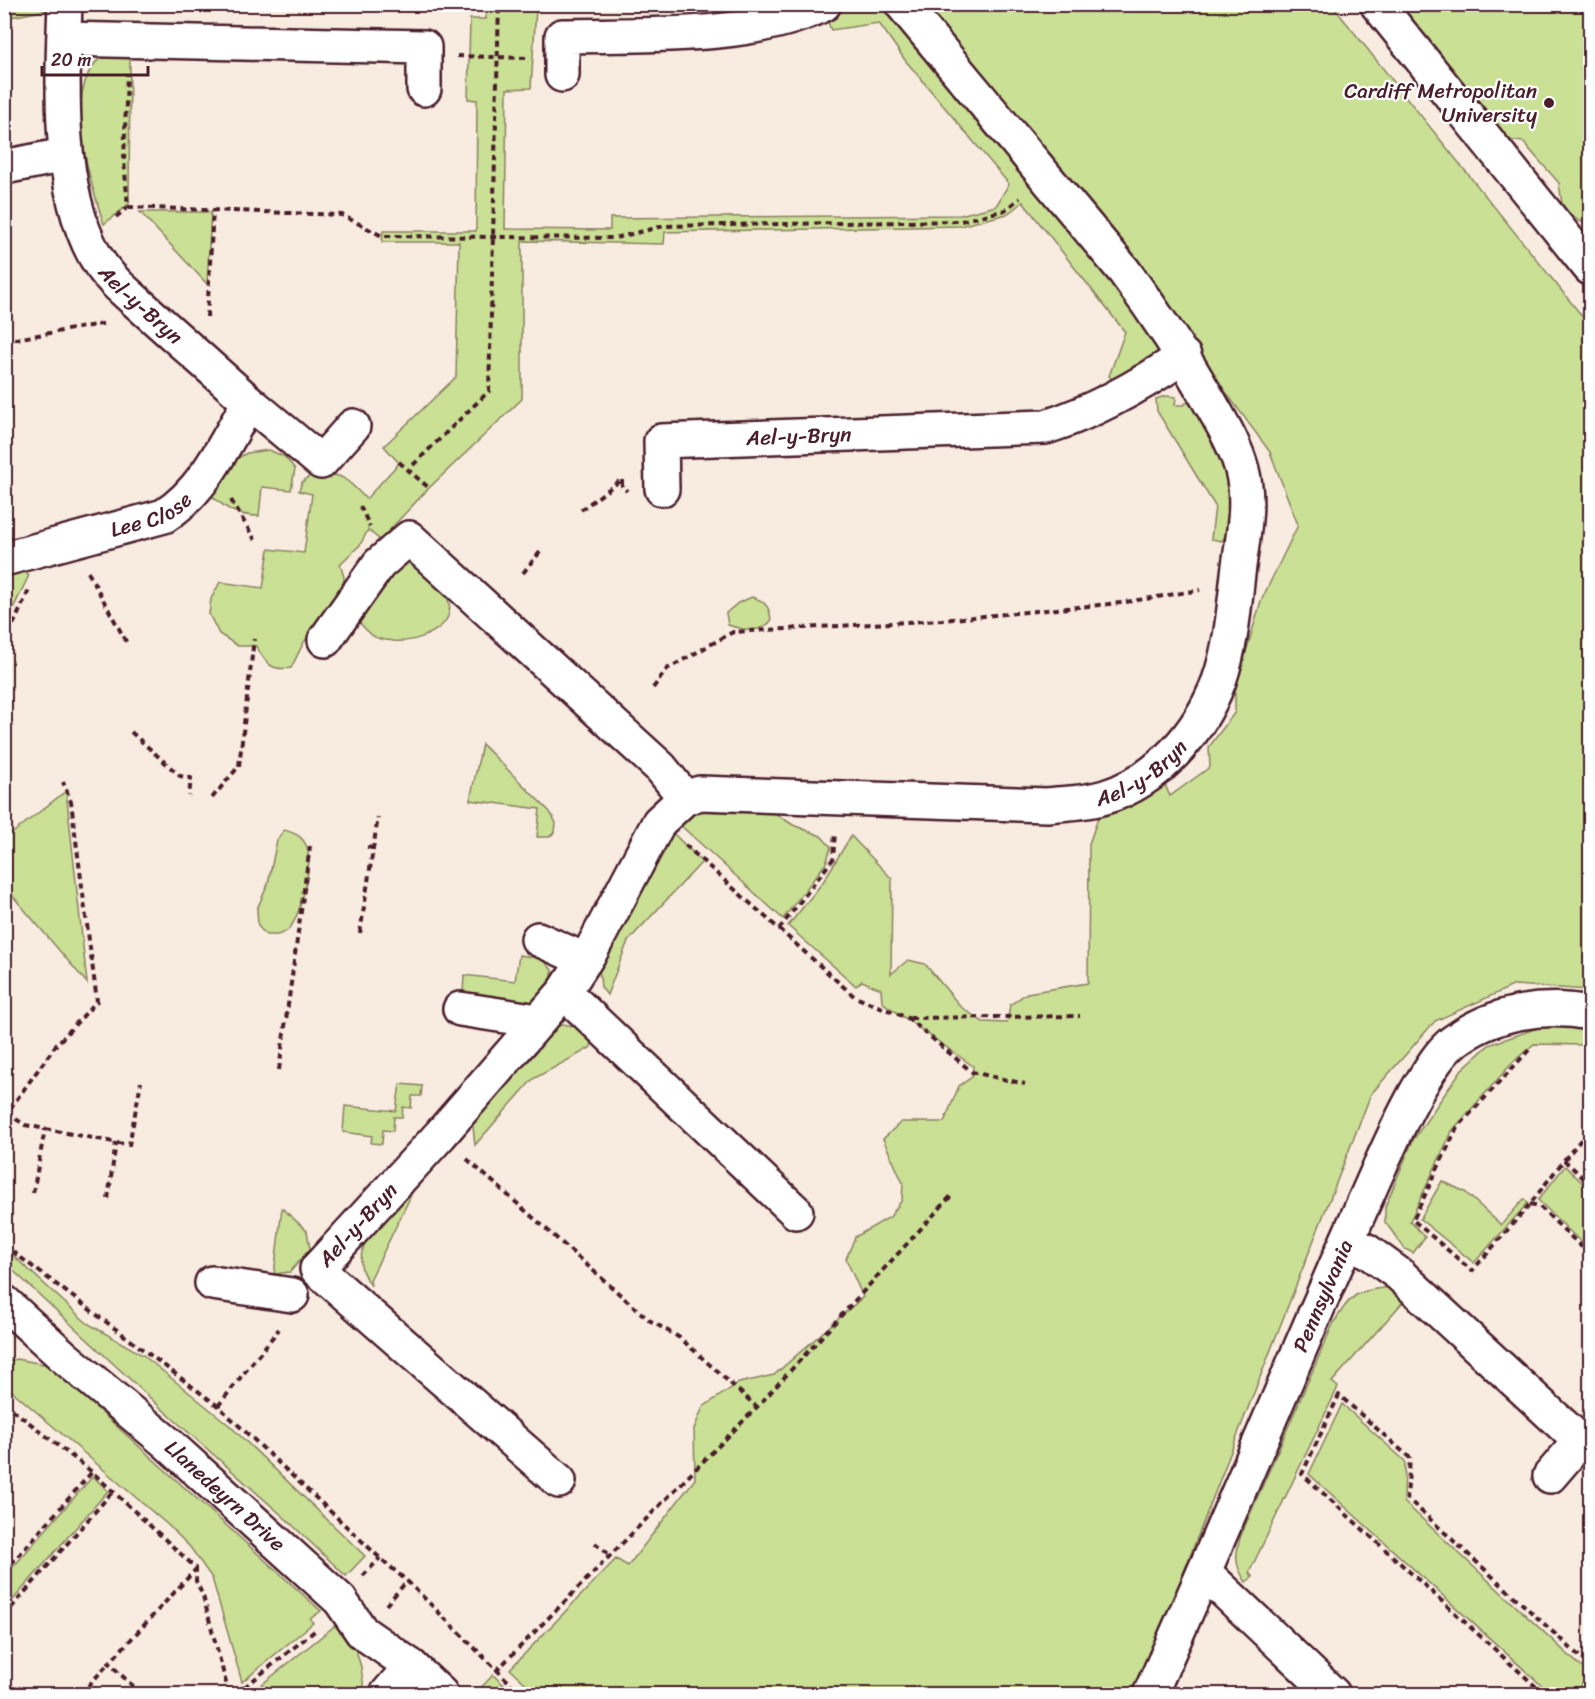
<svg xmlns="http://www.w3.org/2000/svg" width="1595" height="1699" font-family="Sriracha,sans-serif">
	<rect width="100%" height="100%" fill="#f8ebe0"/>
	<filter id="ink" filterUnits="userSpaceOnUse"><feTurbulence type="fractalNoise" baseFrequency=".0167" numOctaves="2"/><feDisplacementMap in="SourceGraphic" scale="12" xChannelSelector="R" yChannelSelector="G"/><feConvolveMatrix kernelMatrix="1 2 1 2 8 2 1 2 1" color-interpolation-filters="sRGB"/></filter>
	<g filter="url(#ink)">
		<g fill="#c9e095" stroke="#8a8060" stroke-width="1.5">
			<path d="M 4,5 L 5,4 L 48,5 L 47,10 L 5,18 Z"/>
			<path d="M 486,5 L 525,5 L 525,8 L 536,8 L 531,88 L 507,89 L 505,229 L 610,230 L 610,218 L 960,215 L 996,206 L 1009,184 L 905,60 L 879,23 L 831,30 L 822,6 L 824,5 L 1332,5 L 1590,326 L 1590,990 L 1515,985 L 1435,1021 L 1371,1094 L 1136,1694 L 537,1694 L 510,1669 L 616,1559 L 628,1566 L 695,1479 L 694,1429 L 703,1407 L 739,1383 L 774,1375 L 863,1297 L 846,1259 L 855,1237 L 890,1217 L 902,1200 L 903,1183 L 883,1139 L 901,1122 L 944,1122 L 959,1086 L 972,1077 L 973,1066 L 882,1002 L 881,989 L 862,981 L 856,986 L 788,926 L 823,882 L 851,836 L 892,879 L 891,974 L 908,960 L 925,964 L 961,1007 L 983,1022 L 1007,1023 L 1010,1005 L 1027,993 L 1088,983 L 1089,844 L 1098,818 L 1109,810 L 1118,779 L 1129,765 L 1149,759 L 1158,770 L 1170,796 L 1210,767 L 1209,747 L 1235,712 L 1235,689 L 1261,601 L 1298,525 L 1270,452 L 1197,353 L 1125,394 L 1109,376 L 1125,332 L 1023,202 L 1007,214 L 960,226 L 665,232 L 664,244 L 522,241 L 522,399 L 429,488 L 380,540 L 368,530 L 360,545 L 340,564 L 344,577 L 343,594 L 304,642 L 291,668 C 270,671 266,663 256,646 L 238,646 L 219,634 L 209,614 L 211,599 L 220,582 L 263,588 L 269,549 L 304,553 L 312,494 L 299,491 L 302,482 L 317,471 C 345,475 348,480 366,499 L 399,463 L 384,446 L 456,377 L 459,242 L 382,242 L 383,231 L 476,231 L 477,100 L 468,99 L 470,19 L 486,19 Z"/>
			<path d="M 1393,5 L 1590,5 L 1590,224 L 1579,221 L 1569,214 L 1562,204 L 1559,183 L 1523,142 L 1500,139 L 1479,102 L 1463,95 Z"/>
			<path d="M 130,49 L 129,204 L 104,224 C 90,181 57,82 108,52 C 113,49 123,50 130,49 Z"/>
			<path d="M 140,212 L 211,212 L 207,284 Z"/>
			<path d="M 1165,396 L 1176,397 L 1175,405 L 1184,405 L 1187,402 L 1198,412 L 1230,471 L 1233,492 L 1228,532 L 1222,541 L 1211,539 L 1215,506 L 1157,411 L 1156,399 Z"/>
			<path d="M 269,450 L 285,457 L 295,469 L 291,490 L 262,487 L 259,516 C 234,516 226,508 208,493 L 220,467 L 247,453 Z"/>
			<path d="M 410,562 C 425,572 439,580 447,597 C 461,627 416,644 393,641 C 387,640 379,640 375,637 C 369,634 363,626 358,621 L 381,566 Z"/>
			<path d="M 13,565 L 29,575 L 10,615 L 5,609 L 4,571 Z"/>
			<path d="M 752,597 C 765,601 770,607 771,621 C 760,634 743,630 728,625 L 726,613 L 738,603 Z"/>
			<path d="M 482,744 L 550,812 L 556,823 L 555,832 L 549,837 L 537,837 L 540,809 L 470,800 Z"/>
			<path d="M 66,791 L 87,983 L 5,887 L 5,839 Z"/>
			<path d="M 761,804 L 793,825 L 821,836 L 831,847 L 826,863 L 783,919 L 678,823 L 691,807 Z"/>
			<path d="M 284,830 C 294,833 301,835 306,845 C 314,860 301,918 288,930 C 281,936 275,935 266,935 L 258,926 L 257,909 L 268,884 L 277,840 Z"/>
			<path d="M 673,833 L 702,862 L 628,941 L 607,995 L 601,987 L 599,968 L 660,849 Z"/>
			<path d="M 519,955 L 543,959 L 552,970 L 552,984 L 531,1003 L 463,993 L 464,975 L 515,981 Z"/>
			<path d="M 563,1024 L 577,1027 L 594,1041 L 590,1048 L 533,1079 L 475,1145 L 472,1118 L 551,1030 Z"/>
			<path d="M 1579,1025 L 1590,1028 L 1590,1052 L 1585,1045 L 1534,1044 L 1513,1062 L 1452,1131 L 1410,1221 L 1425,1237 L 1413,1253 L 1405,1249 L 1385,1222 L 1385,1207 L 1413,1140 L 1462,1069 L 1489,1045 L 1540,1027 Z"/>
			<path d="M 400,1084 L 422,1086 L 421,1096 L 412,1096 L 411,1108 L 403,1107 L 402,1117 L 394,1117 L 393,1131 L 383,1130 L 382,1144 L 371,1143 L 372,1136 L 343,1132 L 345,1106 L 396,1111 Z"/>
			<path d="M 1565,1166 L 1590,1190 L 1590,1251 L 1538,1200 Z"/>
			<path d="M 1442,1181 L 1465,1192 L 1501,1225 L 1524,1199 L 1528,1203 L 1474,1263 L 1420,1219 Z"/>
			<path d="M 417,1183 L 370,1280 L 371,1286 C 369,1281 363,1275 362,1270 C 354,1235 396,1205 417,1183 Z"/>
			<path d="M 282,1208 L 307,1231 L 310,1249 L 290,1272 L 274,1274 Z"/>
			<path d="M 5,1248 L 87,1323 L 143,1355 L 229,1425 L 365,1556 L 346,1576 L 286,1519 L 161,1408 L 5,1263 Z"/>
			<path d="M 1393,1287 L 1410,1294 L 1332,1382 L 1338,1387 L 1249,1573 L 1253,1577 L 1246,1582 C 1234,1565 1235,1554 1241,1535 L 1333,1324 C 1353,1292 1355,1291 1393,1287 Z"/>
			<path d="M 16,1359 L 49,1365 L 321,1611 L 310,1619 L 313,1623 L 242,1682 L 212,1578 L 190,1547 L 169,1526 L 5,1385 L 5,1363 Z"/>
			<path d="M 1342,1404 L 1405,1461 L 1404,1502 L 1590,1675 L 1573,1694 L 1551,1694 L 1309,1474 Z"/>
			<path d="M 93,1476 L 108,1491 L 5,1609 L 5,1576 Z"/>
			<path d="M 337,1624 L 353,1640 L 361,1667 L 364,1689 L 361,1694 L 250,1694 Z"/>
			<path d="M 493,1675 L 514,1694 L 475,1694 Z"/>
		</g>
		<g fill="none" stroke-linecap="round" stroke-linejoin="round">
			<defs>
				<g id="minor">
					<path id="s1" d="M 65,4 C 62,81 57,186 94,254 C 103,271 116,284 130,296 L 249,402 L 321,462 L 353,426"/>
					<path d="M 1377,4 L 1590,268"/>
					<path d="M 64,39 L 424,47 L 424,89"/>
					<path d="M 562,75 L 562,36 C 639,34 755,40 824,4"/>
					<path d="M 4,167 L 65,155"/>
					<path id="s2" d="M 662,489 L 661,441 L 1046,427 C 1096,411 1140,386 1184,356"/>
					<path id="s3" d="M 4,559 L 164,516 C 205,490 225,443 249,402"/>
					<path id="s4" d="M 325,640 L 379,564 L 409,538 L 661,768 L 685,798 L 700,793 L 1047,805 C 1067,803 1086,803 1105,797 C 1158,781 1200,732 1219,681 C 1231,647 1234,609 1238,574 C 1242,540 1251,503 1242,470 C 1236,447 1223,425 1211,404 C 1185,358 1156,314 1124,271 L 902,4"/>
					<path d="M 538,939 L 585,960"/>
					<path d="M 564,992 L 796,1212"/>
					<path d="M 460,1009 L 538,1021"/>
					<path d="M 1347,1241 L 1367,1251 L 1400,1275 L 1580,1441 L 1550,1476"/>
					<path d="M 212,1283 L 292,1295"/>
					<path id="s5" d="M 4,1302 L 63,1356 L 165,1441 L 340,1600 L 362,1632 L 411,1666 L 441,1694"/>
					<path id="s6" d="M 559,1481 L 317,1269 L 440,1135 L 564,992 L 591,951 L 659,822 L 685,798"/>
					<path d="M 1205,1573 L 1333,1694"/>
					<path d="M 387,1694 L 411,1666"/>
					<path id="s7" d="M 1150,1694 C 1221,1537 1286,1378 1356,1220 C 1376,1176 1394,1131 1418,1089 C 1428,1073 1438,1054 1453,1042 C 1493,1012 1543,1004 1590,1013"/>
				</g>
			</defs>
			<use href="#minor" stroke="#4a1f2b" stroke-width="38"/>
			<g stroke="#4a1f2b" stroke-width="4" stroke-dasharray="6 4.5" stroke-linecap="butt">
				<path d="M 457,56 L 528,58"/>
				<path d="M 128,207 L 342,215 L 382,236 L 615,238 L 664,226 L 961,221 L 1005,210 L 1020,198"/>
				<path d="M 116,217 L 128,207 L 124,161 L 127,74"/>
				<path d="M 207,317 L 213,210"/>
				<path d="M 4,341 L 107,323"/>
				<path d="M 399,462 L 429,488"/>
				<path d="M 413,465 L 489,391 L 499,4"/>
				<path d="M 231,500 L 255,540"/>
				<path d="M 360,506 L 370,527"/>
				<path d="M 581,510 L 622,479 L 622,486 L 627,491"/>
				<path d="M 88,572 L 128,645"/>
				<path d="M 523,573 L 540,552"/>
				<path d="M 4,631 L 14,623 L 30,588"/>
				<path d="M 653,688 L 667,669 L 733,632 L 942,620 L 1120,603 L 1200,590"/>
				<path d="M 131,732 L 180,776 L 191,778 L 189,796"/>
				<path d="M 212,798 L 239,766 L 254,639"/>
				<path d="M 685,845 L 855,997 L 908,1018 L 972,1072 L 1025,1084"/>
				<path d="M 367,847 L 373,848"/>
				<path d="M 779,929 L 833,859 L 835,832"/>
				<path d="M 360,933 L 378,817"/>
				<path d="M 910,1018 L 1080,1016"/>
				<path d="M 1529,1050 L 1457,1128 L 1413,1220 L 1472,1271 L 1530,1204 L 1564,1160 L 1590,1184"/>
				<path d="M 279,1070 L 310,846"/>
				<path d="M 7,1113 L 25,1125 L 129,1145 L 141,1082"/>
				<path d="M 4,1117 L 56,1045 L 97,1001 L 71,802 L 63,782"/>
				<path d="M 467,1159 L 649,1320 L 680,1338 L 757,1407"/>
				<path d="M 1564,1160 L 1590,1129"/>
				<path d="M 33,1193 L 45,1129"/>
				<path d="M 108,1199 L 116,1142"/>
				<path d="M 1530,1204 L 1539,1206 L 1590,1255"/>
				<path d="M 4,1245 L 218,1406 L 380,1558 L 407,1581 L 521,1694"/>
				<path d="M 4,1403 L 92,1472 L 196,1568 L 196,1581 L 203,1596 L 229,1694"/>
				<path d="M 218,1406 L 279,1329"/>
				<path d="M 4,1411 L 9,1406"/>
				<path d="M 595,1543 L 611,1556"/>
				<path d="M 4,1572 L 92,1472"/>
				<path d="M 363,1576 L 380,1558"/>
				<path d="M 386,1605 L 407,1581"/>
				<path d="M 4,1616 L 114,1490"/>
				<path d="M 496,1671 L 757,1407 L 951,1196"/>
				<path d="M 81,1694 L 109,1663"/>
				<path d="M 141,1694 L 109,1663 L 196,1569"/>
				<path d="M 236,1694 L 317,1629"/>
				<path d="M 1544,1694 L 1302,1474 L 1339,1395 L 1410,1458 L 1407,1498 L 1590,1666"/>
				<path d="M 1586,1694 L 1590,1690"/>
			</g>
			<use href="#minor" stroke="#fff" stroke-width="33"/>
		</g>
	</g>
	<circle fill="#4a1f2b" stroke="#fff" stroke-width="2" cx="1549" cy="103" r="6"/>
	<g text-anchor="middle" dominant-baseline="central" stroke-width="4.5" stroke-linejoin="round" paint-order="stroke">
		<g font-size="21" fill="#4a1f2b" stroke="#fff" text-anchor="end">
			<text x="1537" y="91">Cardiff Metropolitan<tspan x="1537" dy="24">University</tspan></text>
		</g>
		<g font-size="21" fill="#4a1f2b" stroke="#fff">
			<text stroke="none"><textPath href="#s1" startOffset="324">Ael-y-Bryn</textPath></text>
			<text stroke="none"><textPath href="#s2" startOffset="186">Ael-y-Bryn</textPath></text>
			<text stroke="none"><textPath href="#s3" startOffset="154">Lee Close</textPath></text>
			<text stroke="none"><textPath href="#s4" startOffset="978">Ael-y-Bryn</textPath></text>
			<text stroke="none"><textPath href="#s6" startOffset="382">Ael-y-Bryn</textPath></text>
			<text stroke="none"><textPath href="#s7" startOffset="434">Pennsylvania</textPath></text>
			<text stroke="none"><textPath href="#s5" startOffset="294">Llanedeyrn Drive</textPath></text>
		</g>
	</g>
	<rect width="1595" height="1699" fill="none" stroke="#fff" stroke-width="24"/>
	<rect x="12" y="12" width="1571" height="1675" fill="none" stroke="#4a1f2b" stroke-width="2" filter="url(#ink)"/>
	<path d="M42 66v9h106v-9" fill="none" stroke="#4a1f2b" stroke-width="3"/>
	<text x="51" y="66" font-size="18" fill="#4a1f2b" stroke="#ffffff" stroke-width="4.5" paint-order="stroke">20 m</text>
</svg>
